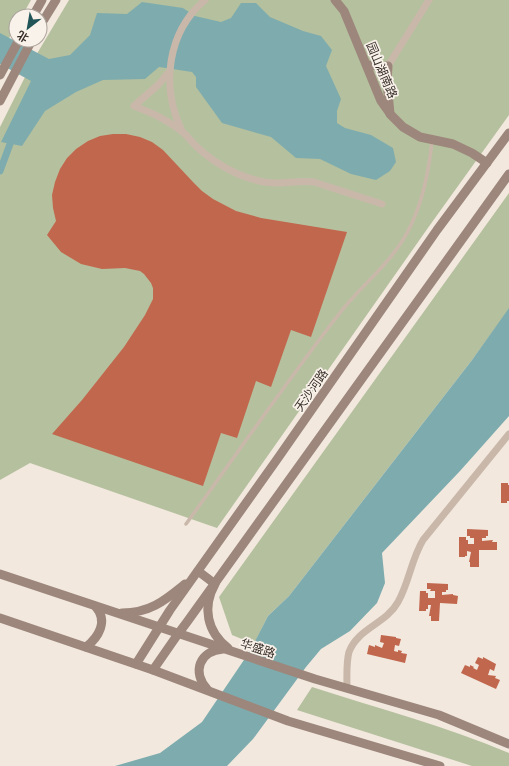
<svg xmlns="http://www.w3.org/2000/svg" width="509" height="766" font-family="Montserrat,'Noto Sans SC',sans-serif">
	<rect width="100%" height="100%" fill="#f2e8de"/>
	<g fill="#b5c09e">
		<path d="M 0,0 L 31,0 L 22,16 L 16,16 L 16,26 L 0,54 Z"/>
		<path d="M 69,0 L 509,0 L 509,115 L 430,225 L 217,528 L 30,463 L 0,480 L 0,127 L 35,57 Z"/>
		<path d="M 509,193 L 509,309 L 472,360 L 289,596 L 268,616 L 254,644 L 232,635 L 219,597 Z"/>
		<path d="M 312,687 C 377,708 445,726 509,753 L 509,766 L 472,766 L 297,710 Z"/>
	</g>
	<g fill="#7eacae">
		<path d="M 142,2 L 183,8 L 195,16 L 221,22 L 231,18 L 241,3 L 256,3 L 270,17 L 303,31 L 321,36 L 332,50 L 326,66 L 341,99 L 337,111 L 337,123 L 345,128 L 371,135 L 393,148 L 396,162 L 390,171 L 376,180 L 351,174 L 320,159 L 296,158 L 271,137 L 222,123 L 196,87 L 196,77 L 192,72 L 159,67 L 145,79 L 103,80 L 76,92 L 45,111 L 22,146 L 1,142 L 31,81 L 0,64 L 0,33 L 49,59 L 70,55 L 90,35 L 97,13 L 127,14 Z"/>
		<path d="M 509,308 L 509,416 L 460,471 L 382,553 L 385,583 L 377,603 L 350,631 L 321,649 L 306,667 L 253,739 L 227,766 L 115,766 L 160,753 L 202,722 L 250,651 L 268,616 L 289,596 L 472,360 Z"/>
	</g>
	<g fill="none" stroke-linecap="round" stroke-linejoin="round">
		<path stroke="#7eacae" stroke-width="7" d="M 0,171 L 10,144"/>
	</g>
	<g fill="#c1674d">
		<path d="M 113,134 L 126,134 L 140,137 L 152,142 L 163,150 L 193,182 L 202,191 L 213,199 L 236,211 L 261,218 L 347,232 L 311,337 L 291,330 L 271,387 L 256,381 L 237,438 L 221,433 L 203,486 L 52,434 L 82,400 L 124,347 L 145,315 L 153,299 L 153,288 L 151,283 L 144,274 L 140,271 L 125,268 L 102,269 L 81,264 L 61,252 L 47,235 L 56,221 L 53,208 L 52,195 L 55,182 L 60,169 L 67,158 L 76,149 L 88,141 L 100,136 Z"/>
		<path d="M 501,483 L 508,483 L 508,485 L 509,485 L 509,501 L 507,501 L 507,503 L 501,503 Z"/>
		<path d="M 467,529 L 488,530 L 488,536 L 486,536 L 486,538 L 482,538 L 482,541 L 493,540 L 492,542 L 497,542 L 497,550 L 479,550 L 479,567 L 470,567 L 470,562 L 469,562 L 471,552 L 467,551 L 467,556 L 465,556 L 465,557 L 459,557 L 459,537 L 466,537 L 466,540 L 468,540 L 468,544 L 474,544 L 474,538 L 470,538 L 470,536 L 467,536 Z"/>
		<path d="M 427,583 L 448,584 L 448,590 L 446,590 L 446,592 L 442,592 L 442,595 L 453,594 L 453,595 L 458,596 L 457,604 L 440,603 L 439,621 L 431,621 L 431,616 L 429,616 L 431,605 L 428,605 L 428,609 L 426,609 L 426,611 L 419,611 L 420,591 L 426,591 L 426,593 L 428,593 L 428,598 L 435,598 L 435,591 L 430,591 L 431,589 L 427,589 Z"/>
		<path d="M 381,635 L 396,637 L 396,638 L 401,639 L 399,646 L 395,645 L 394,651 L 398,652 L 398,650 L 402,651 L 401,653 L 407,654 L 405,663 L 367,654 L 369,645 L 375,647 L 375,645 L 382,648 L 384,643 L 380,642 Z"/>
		<path d="M 478,657 L 483,659 L 483,657 L 496,664 L 494,671 L 490,669 L 488,675 L 496,676 L 495,678 L 500,680 L 496,689 L 461,673 L 465,665 L 470,667 L 470,665 L 474,667 L 473,668 L 477,670 L 479,665 L 475,663 Z"/>
	</g>
	<g fill="none" stroke-linecap="round" stroke-linejoin="round">
		<path stroke="#c9b8aa" stroke-width="3.5" d="M 186,524 C 237,454 286,382 339,314 C 363,283 394,262 411,225 C 424,198 429,170 432,141"/>
		<g stroke="#c9b8aa" stroke-width="7">
			<path d="M 388,66 L 429,0"/>
			<path d="M 169,72 L 158,85 L 134,106 C 152,113 164,118 180,130 C 186,134 190,140 195,145 C 207,157 222,167 238,174 C 250,179 264,183 277,183 C 289,183 301,180 314,182 L 382,204"/>
			<path d="M 181,129 C 161,86 167,32 205,0"/>
			<path d="M 347,688 C 347,676 346,663 349,652 C 358,628 386,624 398,602 C 409,583 411,560 423,540 L 509,434"/>
		</g>
		<g stroke="#9d877c" stroke-width="9">
			<path d="M 335,0 L 344,11 L 381,101 L 391,115 L 403,127 L 420,137 L 453,144 L 472,153 L 487,163"/>
			<path d="M 33,16 L 42,0"/>
			<path d="M 40,26 L 56,0"/>
			<path d="M 367,65 L 381,66 L 388,66 L 387,82 L 390,114"/>
			<path d="M 0,75 L 19,40"/>
			<path d="M 0,101 L 32,40"/>
			<path d="M 198,571 L 215,584 C 202,607 207,632 228,648"/>
			<path d="M 0,574 L 315,679 L 439,715 L 509,744"/>
			<path d="M 122,613 C 150,613 164,601 185,584"/>
			<path d="M 0,618 L 153,670 L 288,721 L 440,766"/>
			<path d="M 86,647 C 99,637 108,621 96,607"/>
			<path d="M 136,664 L 170,610 L 278,458 L 437,230 L 509,133"/>
			<path d="M 153,670 L 178,634 L 187,622 L 509,174"/>
			<path d="M 207,689 C 192,672 199,651 223,649"/>
		</g>
	</g>
	<g text-anchor="middle" dominant-baseline="central" stroke-width="3.5" stroke-linejoin="round" paint-order="stroke">
		<g font-size="12" fill="#372e29" stroke="#f9f2ea">
			<text transform="translate(382 70) rotate(67)">园山湖南路</text>
			<text transform="translate(311 390) rotate(-55)">天沙河路</text>
			<text transform="translate(258 648) rotate(18)">华盛路</text>
		</g>
	</g>
	<g transform="translate(28 28) rotate(211)"><circle r="19" fill="#f9f2ea" stroke="#aba49d"/>
	<path d="M0-3L7 15L0 10L-7 15Z" fill="#205457"/>
	<text y="-6" font-size="11" font-weight="bold" text-anchor="middle" fill="#372e29">北</text>
	</g>
</svg>
